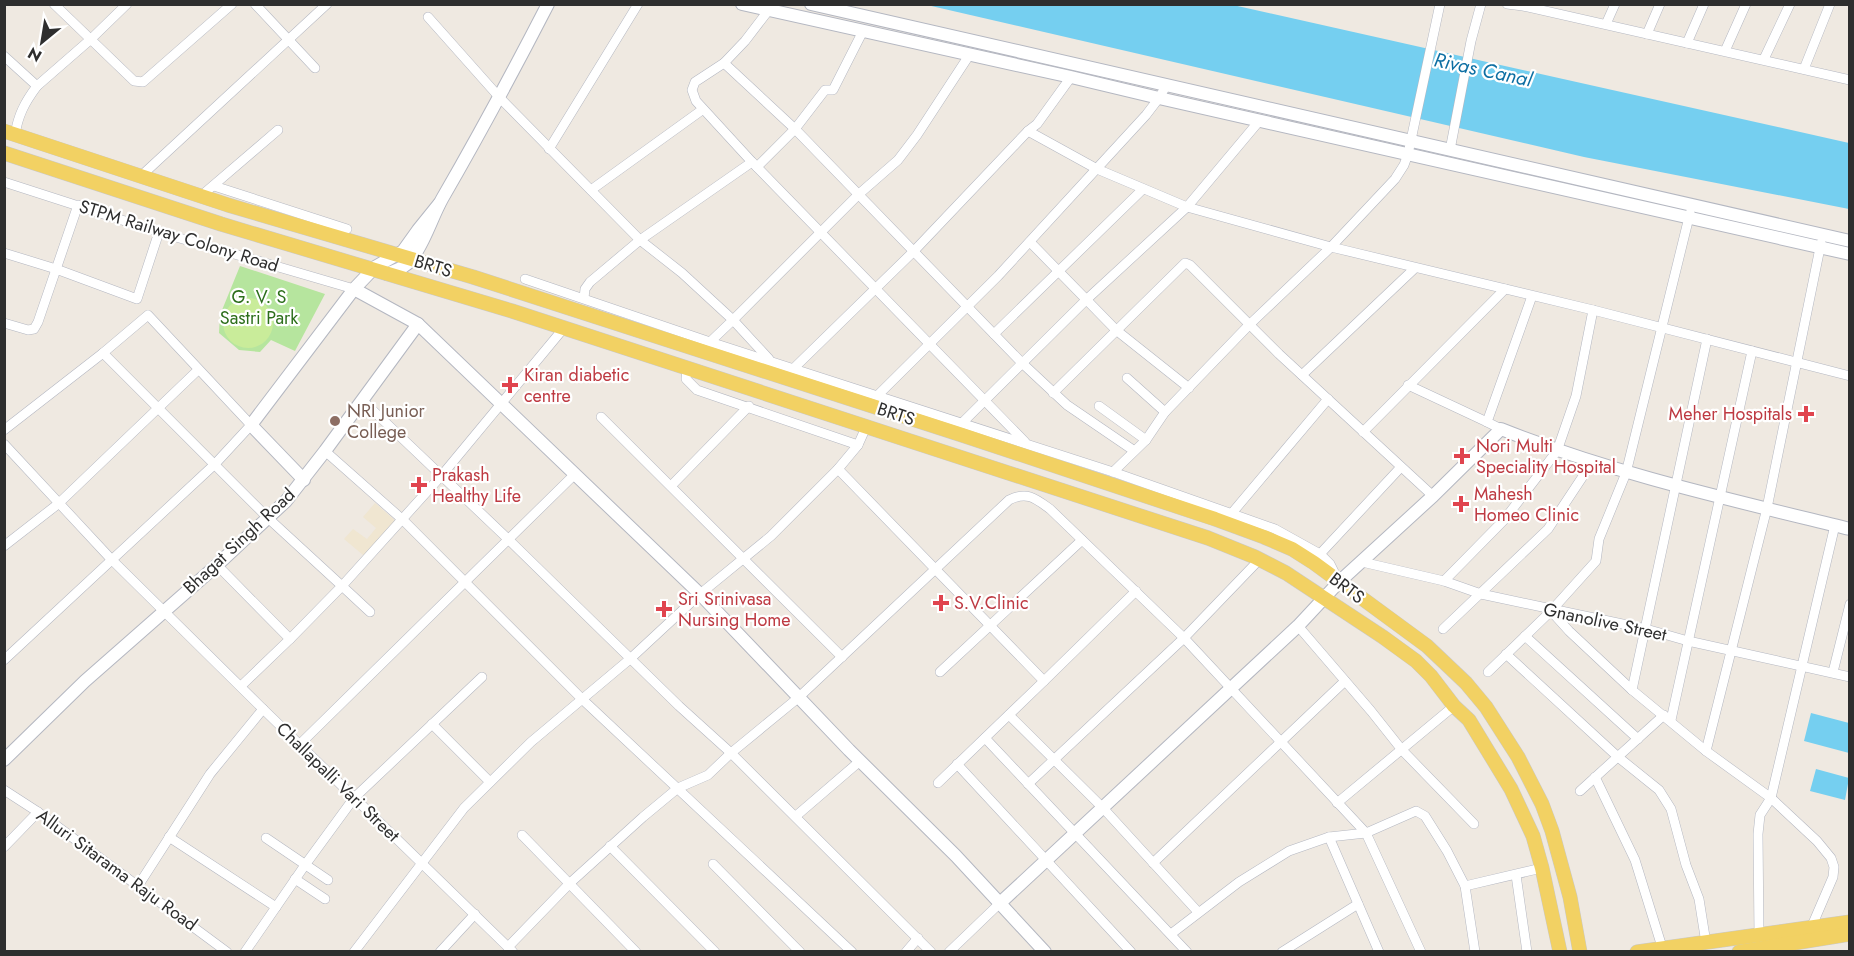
<svg xmlns="http://www.w3.org/2000/svg" width="1854" height="956" font-family="Jost,sans-serif">
	<rect width="100%" height="100%" fill="#efe9e1"/>
	<path fill="#f0e6d1" d="M 375,503 L 399,524 L 369,560 L 344,539 L 353,529 L 367,539 L 376,528 L 363,517 Z"/>
	<path fill="#b6e59e" d="M 240,266 L 325,294 L 295,351 L 271,340 L 260,352 L 239,350 L 219,333 L 220,315 Z"/>
	<circle fill="#c9ec9a" cx="248" cy="323" r="25"/>
	<g fill="#75cff0">
		<path d="M 927,5 L 1233,5 L 1849,143 L 1849,209 L 1584,157 Z"/>
		<path d="M 1811,713 L 1849,723 L 1849,753 L 1804,741 Z"/>
		<path d="M 1816,769 L 1849,778 L 1845,800 L 1810,791 Z"/>
	</g>
	<g fill="none" stroke-linecap="round" stroke-linejoin="round">
		<defs>
			<g id="street">
				<path d="M 54,4 L 134,81 L 143,82 L 232,4"/>
				<path d="M 255,4 L 315,68"/>
				<path d="M 1507,4 L 1523,6 L 1850,80"/>
				<path d="M 768,11 L 745,41 L 724,63 L 695,82 L 692,90 L 696,101 L 752,162 L 1025,442"/>
				<path d="M 428,17 L 500,98 L 640,240 L 682,273 L 733,320 L 710,342"/>
				<path d="M 1606,24 L 1615,4"/>
				<path d="M 1647,34 L 1660,4"/>
				<path d="M 1687,43 L 1704,4"/>
				<path d="M 1725,51 L 1746,4"/>
				<path d="M 4,56 L 37,86 C 25,102 18,115 15,135"/>
				<path d="M 1764,59 L 1790,4"/>
				<path d="M 724,63 L 795,129 L 1022,363 L 1067,405 L 1133,450"/>
				<path d="M 1804,69 L 1830,4"/>
				<path d="M 37,86 L 91,39 L 127,4"/>
				<path d="M 1028,131 L 1097,169 L 1187,207 L 1331,247 L 1593,310 L 1850,376"/>
				<path d="M 549,149 L 638,4"/>
				<path d="M 1450,150 L 1471,41 L 1481,4"/>
				<path d="M 757,167 L 795,129 L 825,90 L 833,90 L 863,31"/>
				<path d="M 141,176 L 327,4"/>
				<path d="M 4,182 L 159,232 L 354,289"/>
				<path d="M 214,186 L 347,229"/>
				<path d="M 591,190 L 702,110"/>
				<path d="M 201,196 L 278,130"/>
				<path d="M 1030,242 L 1116,330 L 1189,388"/>
				<path d="M 4,253 L 56,269 L 137,299 L 159,232"/>
				<path d="M 525,279 L 710,342 L 1113,472 L 1275,529 L 1320,554 L 1330,564 L 1338,580"/>
				<path d="M 584,298 L 585,289 L 590,282 L 640,240 L 752,162"/>
				<path d="M 4,323 L 28,330 L 34,329 L 38,322 L 78,205"/>
				<path d="M 994,334 L 1143,189"/>
				<path d="M 103,353 L 268,518 L 342,586 L 290,639 L 217,565"/>
				<path d="M 769,359 L 733,320 L 859,194 L 898,160 L 917,135 L 970,54"/>
				<path d="M 687,367 L 686,379 L 697,390 L 858,445"/>
				<path d="M 793,369 L 913,252 L 1028,131 L 1037,124 L 1071,77"/>
				<path d="M 1302,375 L 1415,268"/>
				<path d="M 1127,378 L 1165,412"/>
				<path d="M 1408,385 L 1487,422"/>
				<path d="M 1053,393 L 1185,263 L 1190,265 L 1279,354 L 1433,496"/>
				<path d="M 878,395 L 998,276 L 1146,115 L 1159,98 L 1166,86"/>
				<path d="M 363,401 L 509,540 L 679,706 L 731,753 L 931,952"/>
				<path d="M 1099,406 L 1146,440 L 1165,412 L 1249,325 L 1331,247 L 1395,179 L 1404,165 L 1408,154 L 1440,4"/>
				<path d="M 601,417 L 842,657"/>
				<path d="M 962,423 L 1086,300 L 1187,207 L 1260,120"/>
				<path d="M 1501,429 L 1487,422 L 1532,296"/>
				<path d="M 4,430 L 103,353 L 148,315 L 251,425 L 215,464 L 4,660"/>
				<path d="M 1363,432 L 1505,289"/>
				<path d="M 4,444 L 111,559 L 263,709 L 513,952"/>
				<path d="M 325,451 L 403,520 L 582,699 L 852,952"/>
				<path d="M 838,469 L 1044,681 L 938,783"/>
				<path d="M 1113,472 L 1146,440"/>
				<path d="M 671,486 L 749,406"/>
				<path d="M 1232,513 L 1328,399"/>
				<path d="M 4,546 L 58,504 L 198,370"/>
				<path d="M 1320,554 L 1401,467"/>
				<path d="M 1362,562 L 1444,581 L 1481,594 L 1646,629 L 1688,641 L 1850,677"/>
				<path d="M 1444,581 L 1504,520 L 1557,451 L 1576,396 L 1593,310"/>
				<path d="M 1551,611 L 1569,631 L 1632,690 L 1706,751 L 1771,798 L 1817,841 L 1831,858 L 1834,867 L 1833,877 L 1811,928"/>
				<path d="M 370,612 L 342,586 L 442,475 L 563,329"/>
				<path d="M 1298,626 L 1371,711 L 1402,750 L 1474,824"/>
				<path d="M 1443,629 L 1548,529 L 1593,461"/>
				<path d="M 1525,636 L 1638,739"/>
				<path d="M 1506,654 L 1618,757 L 1659,790 L 1671,809 L 1686,865 L 1699,899 L 1706,943"/>
				<path d="M 940,672 L 1082,540"/>
				<path d="M 1488,672 L 1551,611 L 1596,561 L 1599,539 L 1626,473 L 1690,213"/>
				<path d="M 1833,672 L 1850,604"/>
				<path d="M 1044,681 L 1136,591"/>
				<path d="M 241,686 L 290,639"/>
				<path d="M 1632,690 L 1707,339"/>
				<path d="M 1009,715 L 1103,808 L 1198,912"/>
				<path d="M 1671,720 L 1752,351"/>
				<path d="M 432,724 L 490,782"/>
				<path d="M 985,738 L 1187,952"/>
				<path d="M 300,744 L 575,474"/>
				<path d="M 1706,751 L 1767,508 L 1821,243"/>
				<path d="M 957,764 L 1131,952"/>
				<path d="M 1595,777 L 1635,860 L 1662,947"/>
				<path d="M 1028,784 L 1184,638 L 1259,560"/>
				<path d="M 4,790 L 38,812 L 227,952"/>
				<path d="M 1580,791 L 1664,715"/>
				<path d="M 1337,803 L 1454,706"/>
				<path d="M 796,816 L 860,761"/>
				<path d="M 522,835 L 636,952"/>
				<path d="M 169,837 L 276,907"/>
				<path d="M 1329,837 L 1379,952"/>
				<path d="M 266,838 L 328,880"/>
				<path d="M 610,846 L 715,952"/>
				<path d="M 4,847 L 38,812"/>
				<path d="M 1153,863 L 1345,681"/>
				<path d="M 713,864 L 800,952"/>
				<path d="M 1516,875 L 1527,952"/>
				<path d="M 295,879 L 325,899"/>
				<path d="M 138,886 L 210,774 L 263,709"/>
				<path d="M 1465,886 L 1542,868"/>
				<path d="M 1171,934 L 1239,882 L 1289,851 L 1329,837 L 1366,833 L 1416,811 L 1425,816 L 1447,851 L 1465,886 L 1475,952"/>
				<path d="M 1759,936 L 1758,834 L 1760,815 L 1771,798 L 1835,525"/>
				<path d="M 508,947 L 570,883 L 643,817 L 678,788 L 708,775 L 731,753 L 798,698 L 1009,500 C 1027,491 1035,498 1050,509 L 1184,638 L 1366,833 L 1421,952"/>
				<path d="M 245,952 L 305,865 L 354,798 L 482,677"/>
				<path d="M 354,952 L 464,808 L 531,742 L 630,659 L 700,594 L 771,536 L 838,469 L 858,445 L 867,425"/>
				<path d="M 440,952 L 475,914"/>
				<path d="M 906,952 L 918,938"/>
				<path d="M 949,952 L 999,904"/>
				<path d="M 1282,952 L 1358,904"/>
			</g>
			<g id="secondary">
				<path d="M 742,4 L 1071,77 L 1159,98 L 1850,254"/>
				<path d="M 811,4 L 1850,241"/>
				<path d="M 387,274 C 395,270 405,268 411,260 C 425,242 431,219 442,199 C 479,135 514,70 548,4"/>
				<path d="M 418,324 L 700,594 L 849,750 L 956,856 L 1045,952"/>
				<path d="M 304,480 L 251,425 L 354,289 L 375,267 L 403,251 L 418,230 L 439,204"/>
				<path d="M 4,760 L 85,681 L 217,565 L 286,501 L 325,451 L 418,324 L 354,289"/>
				<path d="M 999,904 L 1298,626 L 1339,582 L 1433,496 L 1501,429 C 1614,474 1732,500 1850,529"/>
			</g>
			<g id="primary">
				<path d="M 4,131 L 228,205 L 473,277 L 962,435 L 1215,519 L 1264,537 L 1292,549 L 1314,563 L 1427,646 L 1466,683 L 1486,707 L 1518,757 L 1542,804 L 1552,831 L 1570,897 L 1580,952"/>
				<path d="M 4,153 L 221,224 L 512,311 L 1208,538 L 1255,557 L 1286,573 L 1383,637 L 1416,661 L 1431,676 L 1454,706 L 1469,720 L 1511,789 L 1533,836 L 1542,868 L 1560,952"/>
				<path d="M 1637,952 L 1850,922"/>
				<path d="M 1739,952 L 1850,934"/>
			</g>
		</defs>
		<use href="#street" stroke="#b4b7c1" stroke-width="10"/>
		<use href="#secondary" stroke="#b4b7c1" stroke-width="14"/>
		<use href="#primary" stroke="#c9c9c9" stroke-width="15"/>
		<use href="#street" stroke="#fff" stroke-width="9"/>
		<use href="#secondary" stroke="#fff" stroke-width="12"/>
		<use href="#primary" stroke="#f2d163" stroke-width="14"/>
	</g>
	<g fill="#e0444e" stroke="#fff" stroke-width="2">
		<path d="M507 376h6v6h6v6h-6v6h-6v-6h-6v-6h6z"/>
		<path d="M1803 405h6v6h6v6h-6v6h-6v-6h-6v-6h6z"/>
		<path d="M1459 447h6v6h6v6h-6v6h-6v-6h-6v-6h6z"/>
		<path d="M416 476h6v6h6v6h-6v6h-6v-6h-6v-6h6z"/>
		<path d="M1458 495h6v6h6v6h-6v6h-6v-6h-6v-6h6z"/>
		<path d="M938 594h6v6h6v6h-6v6h-6v-6h-6v-6h6z"/>
		<path d="M661 600h6v6h6v6h-6v6h-6v-6h-6v-6h6z"/>
	</g>
	<circle fill="#8d6e63" stroke="#fff" stroke-width="2" cx="335" cy="421" r="6"/>
	<g text-anchor="middle" dominant-baseline="central" stroke-width="4.5" stroke-linejoin="round" paint-order="stroke">
		<g font-size="18" fill="#2e2e2e" stroke="#fff">
			<text transform="translate(179 236) rotate(17)">STPM Railway Colony Road</text>
			<text transform="translate(433 266) rotate(17)">BRTS</text>
			<text transform="translate(896 414) rotate(18)">BRTS</text>
			<text transform="translate(239 541) rotate(-43)">Bhagat Singh Road</text>
			<text transform="translate(1347 588) rotate(37)">BRTS</text>
			<text transform="translate(1605 622) rotate(12)">Gnanolive Street</text>
			<text transform="translate(338 782) rotate(44)">Challapalli Vari Street</text>
			<text transform="translate(117 870) rotate(36)">Alluri Sitarama Raju Road</text>
		</g>
		<g font-size="18" fill="#2c6e1b" stroke="#fff">
			<text x="259" y="297">G. V. S<tspan x="259" dy="21">Sastri Park</tspan></text>
		</g>
		<g font-size="18" fill="#be3a42" stroke="#fff" text-anchor="start">
			<text x="524" y="375">Kiran diabetic<tspan x="524" dy="21">centre</tspan></text>
			<text x="1792" y="414" text-anchor="end">Meher Hospitals</text>
			<text x="1476" y="446">Nori Multi<tspan x="1476" dy="21">Speciality Hospital</tspan></text>
			<text x="432" y="475">Prakash<tspan x="432" dy="21">Healthy Life</tspan></text>
			<text x="1474" y="494">Mahesh<tspan x="1474" dy="21">Homeo Clinic</tspan></text>
			<text x="678" y="599">Sri Srinivasa<tspan x="678" dy="21">Nursing Home</tspan></text>
			<text x="954" y="603">S.V.Clinic</text>
		</g>
		<g font-size="18" fill="#785e54" stroke="#fff" text-anchor="start">
			<text x="347" y="411">NRI Junior<tspan x="347" dy="21">College</tspan></text>
		</g>
		<g font-size="20" font-style="italic" fill="#0d6fa3" stroke="#fff">
			<text transform="translate(1483 70) rotate(12)">Rivas Canal</text>
		</g>
	</g>
	<rect width="1854" height="956" fill="none" stroke="#2e2e2e" stroke-width="12"/>
	<g transform="translate(42 42) rotate(210)" stroke="#ffffff" stroke-width="4.5" paint-order="stroke">
	<path d="M0-4.5L10 22L0 15L-10 22Z" fill="#2e2e2e"/>
	<text y="-9" font-size="16" font-weight="bold" text-anchor="middle" fill="#2e2e2e">N</text>
	</g>
</svg>
